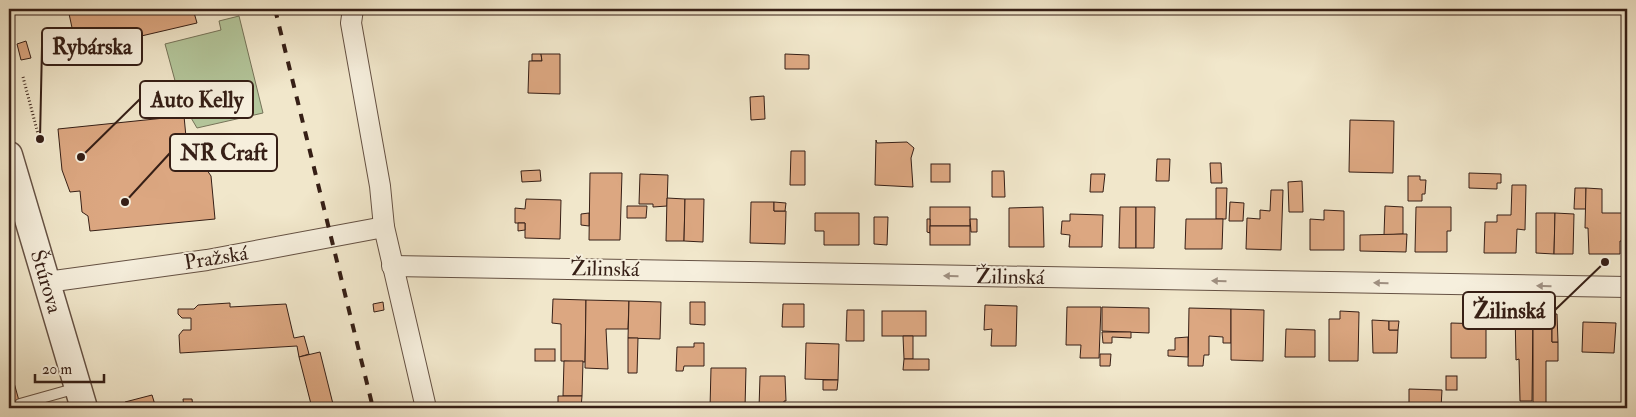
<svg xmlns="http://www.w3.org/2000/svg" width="1636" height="417" font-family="'IM FELL Double Pica',serif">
	<rect width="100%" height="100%" fill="#f1e7cb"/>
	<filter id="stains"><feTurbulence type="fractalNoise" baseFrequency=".004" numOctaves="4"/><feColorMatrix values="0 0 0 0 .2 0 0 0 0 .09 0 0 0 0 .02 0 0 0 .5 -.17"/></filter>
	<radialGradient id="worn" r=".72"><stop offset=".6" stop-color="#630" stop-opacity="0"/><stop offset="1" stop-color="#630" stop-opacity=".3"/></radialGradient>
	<path fill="#b4c79c" stroke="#757359" d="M 239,16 L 263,113 L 197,128 L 180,99 L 165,44 L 221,30 L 219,21 Z"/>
	<g fill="#dca781" stroke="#361f16">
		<path d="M 68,9 L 193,9 L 197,23 L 77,51 Z"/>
		<path d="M 26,41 L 31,58 L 21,60 L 17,44 Z"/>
		<path d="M 532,54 L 541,54 L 542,61 L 532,61 Z"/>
		<path d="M 541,54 L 560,54 L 560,94 L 528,93 L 529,61 L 542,61 Z"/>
		<path d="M 785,54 L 809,55 L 809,69 L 785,69 Z"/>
		<path d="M 764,96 L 765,119 L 751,120 L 750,97 Z"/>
		<path d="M 184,116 L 188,158 L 198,157 L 211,176 L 215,219 L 90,231 L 88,216 L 82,212 L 80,191 L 70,192 L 62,170 L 58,129 Z"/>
		<path d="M 1350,120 L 1394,121 L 1393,173 L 1349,172 Z"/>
		<path d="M 876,140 L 877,143 L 907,142 L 914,148 L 911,158 L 913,187 L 875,185 Z"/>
		<path d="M 791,151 L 805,151 L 805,185 L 790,185 Z"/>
		<path d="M 1157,159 L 1170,159 L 1169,181 L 1156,181 Z"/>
		<path d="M 1210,163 L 1221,163 L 1222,183 L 1211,183 Z"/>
		<rect x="931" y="164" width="19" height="18"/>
		<path d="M 540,170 L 541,181 L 522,182 L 521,171 Z"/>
		<path d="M 992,171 L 1004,171 L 1005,197 L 992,197 Z"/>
		<path d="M 590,173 L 622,173 L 620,240 L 589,240 Z"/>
		<path d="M 1469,173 L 1501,174 L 1501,183 L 1497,183 L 1497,189 L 1469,188 Z"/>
		<path d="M 640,174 L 668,175 L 667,206 L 653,207 L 653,204 L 639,204 Z"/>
		<path d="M 1091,174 L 1105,174 L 1103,192 L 1090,192 Z"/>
		<path d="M 1408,176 L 1420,176 L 1420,180 L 1426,180 L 1425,194 L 1422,194 L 1422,201 L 1408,201 Z"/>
		<path d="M 1302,181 L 1303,212 L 1289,212 L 1288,182 Z"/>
		<path d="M 1512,185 L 1526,185 L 1525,230 L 1517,229 L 1516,253 L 1484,253 L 1485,222 L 1497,222 L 1497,215 L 1511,215 Z"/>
		<path d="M 1216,188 L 1227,188 L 1226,219 L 1216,219 Z"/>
		<path d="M 1575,188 L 1586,188 L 1586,209 L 1574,209 Z"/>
		<path d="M 1586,188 L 1602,189 L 1602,213 L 1627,213 L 1627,241 L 1620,241 L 1620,254 L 1589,254 L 1588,228 L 1585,228 Z"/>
		<path d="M 1271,190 L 1283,190 L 1281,250 L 1246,249 L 1247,218 L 1260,219 L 1260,210 L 1270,211 Z"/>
		<path d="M 667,198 L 685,199 L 684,241 L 666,241 Z"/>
		<path d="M 526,199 L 561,200 L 560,239 L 525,238 L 525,223 L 515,223 L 515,208 L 525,209 Z"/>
		<path d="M 685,199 L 704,199 L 703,242 L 684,241 Z"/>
		<path d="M 751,202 L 774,202 L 774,211 L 786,211 L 785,244 L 750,243 Z"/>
		<path d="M 774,202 L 786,203 L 785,211 L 774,211 Z"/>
		<path d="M 1230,202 L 1244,203 L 1243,221 L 1229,221 Z"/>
		<path d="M 627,206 L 647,206 L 646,218 L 627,218 Z"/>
		<path d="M 1385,206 L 1403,207 L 1403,234 L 1384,235 Z"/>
		<rect x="930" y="207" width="40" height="19"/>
		<path d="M 1043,207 L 1044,247 L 1009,247 L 1009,208 Z"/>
		<path d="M 1120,207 L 1136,207 L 1136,248 L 1119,248 Z"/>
		<path d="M 1136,207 L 1155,207 L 1154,248 L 1136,248 Z"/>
		<path d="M 1416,207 L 1451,207 L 1451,231 L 1447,231 L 1447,252 L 1415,252 Z"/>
		<path d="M 1324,210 L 1344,211 L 1344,250 L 1310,250 L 1310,219 L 1324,220 Z"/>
		<path d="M 589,213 L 589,226 L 581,225 L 581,214 Z"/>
		<path d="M 815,213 L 859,213 L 859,245 L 824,245 L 824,231 L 815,231 Z"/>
		<path d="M 1536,213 L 1555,213 L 1554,254 L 1536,253 Z"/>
		<path d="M 1555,213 L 1574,214 L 1573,254 L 1554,254 Z"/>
		<path d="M 1070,214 L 1103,215 L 1102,247 L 1069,247 L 1070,235 L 1061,234 L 1062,221 L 1070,221 Z"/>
		<path d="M 874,217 L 888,217 L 887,245 L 874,244 Z"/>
		<path d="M 927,219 L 930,219 L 930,233 L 927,232 Z"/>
		<path d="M 970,219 L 977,219 L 977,232 L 971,232 Z"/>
		<path d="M 1186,219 L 1223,219 L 1222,249 L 1185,249 Z"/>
		<path d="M 518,223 L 525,223 L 525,230 L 518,231 Z"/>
		<rect x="930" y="226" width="40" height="19"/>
		<path d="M 1403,234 L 1407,234 L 1406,252 L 1360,251 L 1360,235 Z"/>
		<path d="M 553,299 L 586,300 L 585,362 L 561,361 L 561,324 L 552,323 Z"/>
		<path d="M 586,300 L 629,301 L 628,329 L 606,329 L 608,369 L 585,368 Z"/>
		<path d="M 629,301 L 661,302 L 660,339 L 628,338 Z"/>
		<path d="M 383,302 L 384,310 L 374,312 L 373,304 Z"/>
		<path d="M 690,302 L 705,302 L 705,325 L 690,324 Z"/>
		<path d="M 230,303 L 230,307 L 286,304 L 294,338 L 304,336 L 309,354 L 299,357 L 297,346 L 180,353 L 179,335 L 183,330 L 191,330 L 191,318 L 182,318 L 178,314 L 178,309 L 194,309 L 198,305 Z"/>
		<path d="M 783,304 L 804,304 L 804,327 L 782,327 Z"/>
		<path d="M 985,305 L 1017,306 L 1016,346 L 991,346 L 992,329 L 984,330 Z"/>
		<path d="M 1067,307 L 1101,307 L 1099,358 L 1080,358 L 1081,345 L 1066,345 Z"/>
		<path d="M 1102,307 L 1149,308 L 1149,333 L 1102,331 Z"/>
		<path d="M 1189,308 L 1231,309 L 1231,343 L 1223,343 L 1223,337 L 1209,336 L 1209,355 L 1204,355 L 1203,366 L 1188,366 Z"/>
		<path d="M 1231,309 L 1264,310 L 1263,361 L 1231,360 Z"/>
		<path d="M 847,310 L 864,310 L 864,341 L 846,341 Z"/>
		<rect x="882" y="311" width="44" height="25"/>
		<path d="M 1340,311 L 1359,312 L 1358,361 L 1329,361 L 1329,319 L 1340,319 Z"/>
		<path d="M 1515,313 L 1533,314 L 1532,401 L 1520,401 L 1519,359 L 1516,360 Z"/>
		<path d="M 1533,314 L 1552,314 L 1552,342 L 1558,342 L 1558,361 L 1546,361 L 1546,408 L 1533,408 Z"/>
		<path d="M 1552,314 L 1557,314 L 1558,342 L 1552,342 Z"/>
		<path d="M 1372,320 L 1389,321 L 1389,330 L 1398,330 L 1397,353 L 1373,353 Z"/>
		<path d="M 1389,321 L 1399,321 L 1398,330 L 1389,330 Z"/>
		<path d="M 1583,322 L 1616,323 L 1614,353 L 1582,352 Z"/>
		<path d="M 1451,323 L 1486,324 L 1486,358 L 1451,358 Z"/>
		<path d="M 1286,329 L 1315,330 L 1315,357 L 1285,357 Z"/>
		<path d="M 1102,332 L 1131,332 L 1131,338 L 1112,337 L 1112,343 L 1103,343 Z"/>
		<path d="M 903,336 L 913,336 L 913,359 L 904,359 Z"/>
		<path d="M 1188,337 L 1188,357 L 1168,356 L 1168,350 L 1175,350 L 1175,338 Z"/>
		<path d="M 628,338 L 638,338 L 637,373 L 628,373 Z"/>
		<path d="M 694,343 L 704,343 L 704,366 L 684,366 L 683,371 L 676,371 L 677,347 L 694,347 Z"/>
		<path d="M 806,343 L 839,344 L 838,380 L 805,379 Z"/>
		<rect x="535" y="349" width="20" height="12"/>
		<path d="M 320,352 L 334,408 L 312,408 L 299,357 Z"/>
		<path d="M 1100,354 L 1111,354 L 1110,366 L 1100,366 Z"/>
		<path d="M 904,359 L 929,359 L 929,370 L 903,370 Z"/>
		<path d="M 564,361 L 583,361 L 582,396 L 563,396 Z"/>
		<path d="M 711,368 L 746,368 L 745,408 L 710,408 Z"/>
		<path d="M 760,376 L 785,376 L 786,401 L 784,401 L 784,408 L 759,408 Z"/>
		<rect x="1446" y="376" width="11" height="14"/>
		<path d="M 13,379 L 21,408 L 9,408 L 9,380 Z"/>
		<path d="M 823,380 L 838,380 L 837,390 L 823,390 Z"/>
		<path d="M 1409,389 L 1442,390 L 1441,408 L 1409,408 Z"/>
		<path d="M 152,395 L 156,408 L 126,408 L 125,402 Z"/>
		<path d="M 558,396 L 582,396 L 581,408 L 558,408 Z"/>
		<path d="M 183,399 L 192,399 L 193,408 L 184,408 Z"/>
	</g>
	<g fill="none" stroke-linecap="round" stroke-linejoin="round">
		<defs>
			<path id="service" d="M 20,404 L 77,388"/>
			<g id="minor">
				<path d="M 353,9 L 351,23 L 380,186 L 384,227 L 426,408"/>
				<path d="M 392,266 L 1627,287"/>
				<path d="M 47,282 L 207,260 L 384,227"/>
			</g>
			<g id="tertiary">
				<path id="s1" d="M 9,155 L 84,408"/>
			</g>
		</defs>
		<use href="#service" stroke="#655143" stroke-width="12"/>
		<use href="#minor" stroke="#655143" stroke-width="22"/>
		<use href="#tertiary" stroke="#655143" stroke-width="29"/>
		<path stroke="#361f16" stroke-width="3" stroke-dasharray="1 2.5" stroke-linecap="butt" d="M 23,77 L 38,134"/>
		<use href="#service" stroke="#f6efdd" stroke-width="10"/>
		<use href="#minor" stroke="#f6efdd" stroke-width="20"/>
		<use href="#tertiary" stroke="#f6efdd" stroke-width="26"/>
		<path stroke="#361f16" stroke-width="4" stroke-dasharray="9 9" stroke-linecap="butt" d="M 275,9 L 373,408"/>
	</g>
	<defs><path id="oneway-solid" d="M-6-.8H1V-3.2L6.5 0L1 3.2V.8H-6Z" transform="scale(1.25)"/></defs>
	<g fill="#a09183">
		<use href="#oneway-solid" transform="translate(951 276) rotate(-179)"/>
		<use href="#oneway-solid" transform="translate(1219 281) rotate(-179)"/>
		<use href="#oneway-solid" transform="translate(1381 283) rotate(-179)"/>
		<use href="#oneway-solid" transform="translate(1544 286) rotate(-179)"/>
	</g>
	<g text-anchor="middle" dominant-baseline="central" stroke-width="4" stroke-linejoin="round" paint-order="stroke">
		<g font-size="21" fill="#361f16" stroke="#f6efdd">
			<text transform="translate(216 258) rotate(-9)">Pražská</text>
			<text transform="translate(605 269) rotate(1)">Žilinská</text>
			<text transform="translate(1010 277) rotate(1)">Žilinská</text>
			<text stroke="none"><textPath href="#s1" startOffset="132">Štúrova</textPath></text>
		</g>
	</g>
	<path fill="none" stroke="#361f16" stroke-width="2" d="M40 139L42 46M81 157L140 99M125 202L170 153M1605 262L1555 310"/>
	<g fill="#361f16" stroke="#f6efdd" stroke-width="2">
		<circle cx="40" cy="139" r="5"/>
		<circle cx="81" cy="157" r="5"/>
		<circle cx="125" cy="202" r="5"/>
		<circle cx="1605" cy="262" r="5"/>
	</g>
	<g fill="#f6efdd" stroke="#361f16" stroke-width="2">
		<rect x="42" y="28" width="100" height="37" rx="5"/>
		<rect x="140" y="81" width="113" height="37" rx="5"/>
		<rect x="170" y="134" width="107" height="37" rx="5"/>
		<rect x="1463" y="292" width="92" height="37" rx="5"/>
	</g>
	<g font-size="22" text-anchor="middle" font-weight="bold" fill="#361f16">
		<text x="92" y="54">Rybárska</text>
		<text x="197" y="107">Auto Kelly</text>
		<text x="224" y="160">NR Craft</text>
		<text x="1509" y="318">Žilinská</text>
	</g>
	<rect width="1636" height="417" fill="none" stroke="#f1e7cb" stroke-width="30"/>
	<rect x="10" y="10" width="1616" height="397" fill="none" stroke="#361f16" stroke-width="2.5"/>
	<rect x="15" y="15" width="1606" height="387" fill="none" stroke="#361f16"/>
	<path d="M35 374v8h69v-8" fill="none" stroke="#361f16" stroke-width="2.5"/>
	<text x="42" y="374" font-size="15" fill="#361f16" stroke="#f6efdd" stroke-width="4" paint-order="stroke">20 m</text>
	<rect width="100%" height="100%" filter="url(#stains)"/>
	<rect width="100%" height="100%" fill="url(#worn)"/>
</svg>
